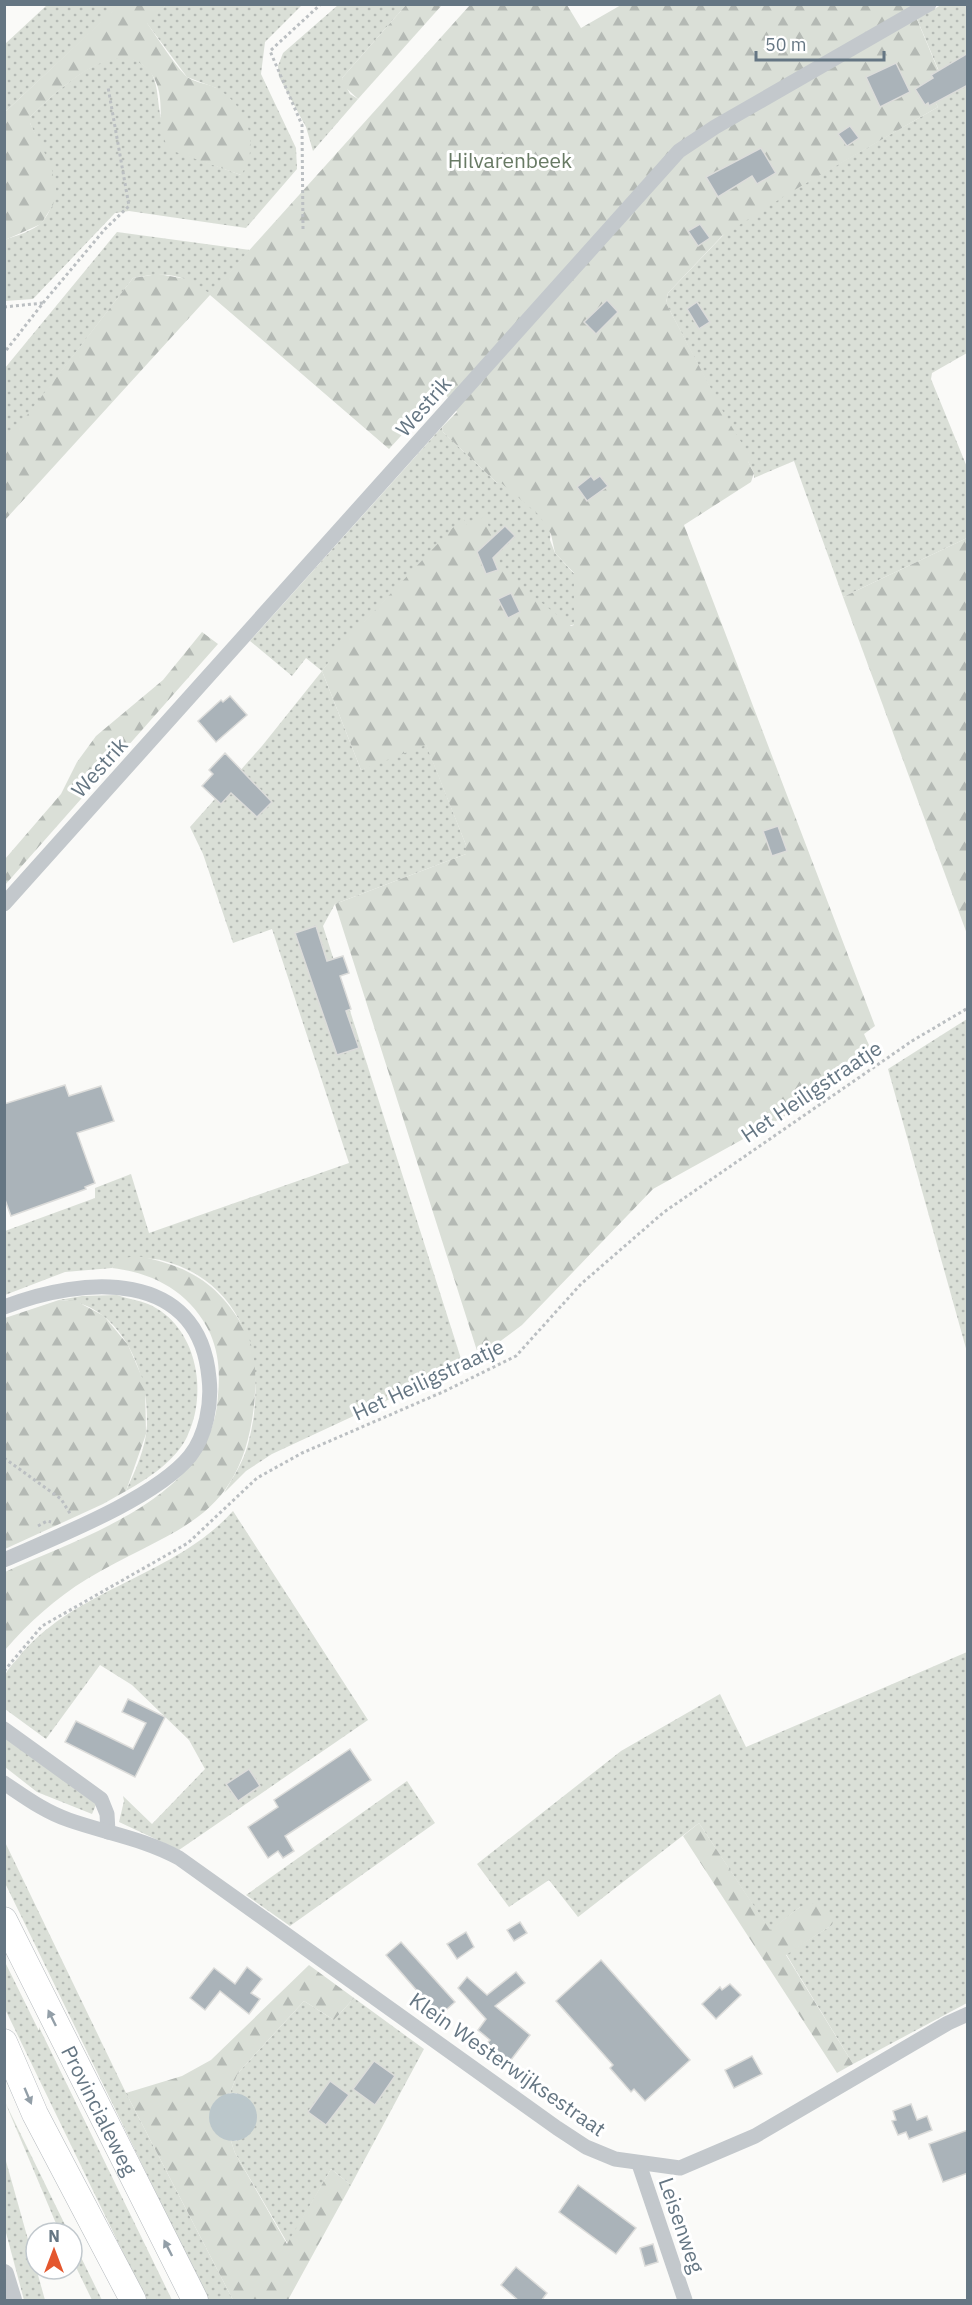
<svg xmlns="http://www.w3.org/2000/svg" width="972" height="2305" font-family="'IBM Plex Sans',sans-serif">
	<defs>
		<pattern id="grass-dots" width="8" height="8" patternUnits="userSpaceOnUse" patternTransform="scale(1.5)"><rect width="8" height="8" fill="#dadfd7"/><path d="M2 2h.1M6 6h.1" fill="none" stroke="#b4b9b4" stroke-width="1.8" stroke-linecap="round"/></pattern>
		<pattern id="forest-firs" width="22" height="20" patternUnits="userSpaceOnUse" patternTransform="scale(1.5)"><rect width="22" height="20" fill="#dadfd7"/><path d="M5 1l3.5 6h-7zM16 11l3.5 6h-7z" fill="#b4b9b4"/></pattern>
	</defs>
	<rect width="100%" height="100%" fill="#fafaf8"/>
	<g fill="url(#grass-dots)">
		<path d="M 47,5 L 120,5 L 5,112 L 5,44 Z"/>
		<path d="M 166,5 L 302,5 L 265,42 L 261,74 L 296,148 L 297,169 L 246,228 L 129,211 L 115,213 L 33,299 L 5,301 L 4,240 C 15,236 34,231 42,222 C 68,193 43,154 30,123 L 30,117 C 54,94 109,39 142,64 C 146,67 150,69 152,74 C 159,89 157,102 161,118 C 163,129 167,139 170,149 L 241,175 L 216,88 L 187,77 L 146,22 Z"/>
		<path d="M 338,5 L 406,5 L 342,78 L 350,94 L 358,99 L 313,151 L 306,127 L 279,77 L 278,66 L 283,53 Z"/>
		<path d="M 941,5 L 967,5 L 967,353 L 932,373 L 931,379 L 967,467 L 967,538 L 843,597 L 794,461 L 754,478 L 754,473 L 666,303 L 668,293 L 732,226 L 744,218 L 938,107 L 933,98 L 946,88 L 917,19 Z"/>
		<path d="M 117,232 L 250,250 L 210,295 C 183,273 166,272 133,278 L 5,445 L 5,368 Z"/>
		<path d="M 442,427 L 443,432 L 497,483 L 500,481 L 552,512 L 550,540 L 555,553 L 578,578 L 583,623 L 549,629 L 472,538 L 463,518 L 341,647 L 322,671 L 361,770 L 424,739 L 466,845 L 466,854 L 335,904 L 323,926 L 463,1365 L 272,1454 L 246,1471 L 224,1493 C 233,1477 244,1461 248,1444 C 269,1369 247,1283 164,1261 C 151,1257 133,1260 119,1259 L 112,1268 L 65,1272 L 5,1295 L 5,1231 L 95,1198 L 95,1188 L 131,1174 L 149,1233 L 349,1163 L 272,929 L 233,943 L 203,854 L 190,827 L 262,746 L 322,671 L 306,658 L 292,676 L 250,641 Z"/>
		<path d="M 967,1019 L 967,1352 L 888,1069 Z"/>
		<path d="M 117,1295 C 127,1299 139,1300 148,1304 C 197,1325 209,1393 187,1437 C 175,1461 149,1478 126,1491 C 135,1471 146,1448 147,1425 C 150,1372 119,1301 59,1300 L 82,1296 Z"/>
		<path d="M 233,1511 L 368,1720 L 179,1850 L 119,1822 L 124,1801 L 123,1796 L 152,1824 L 205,1769 L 189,1740 L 132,1685 L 100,1665 L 46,1739 L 5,1709 C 5,1699 2,1686 5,1677 C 6,1670 14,1663 18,1658 C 74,1588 174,1577 233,1511 Z"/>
		<path d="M 967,1652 L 967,2003 L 853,2064 L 786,1954 L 832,1925 L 800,1907 L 770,1931 L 699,1823 L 578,1917 L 549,1880 L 509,1907 L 477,1864 L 621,1751 L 720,1694 L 746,1747 Z"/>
		<path d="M 5,1729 L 98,1800 L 92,1814 L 37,1792 L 5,1767 Z"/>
		<path d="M 407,1781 L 435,1823 L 290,1926 L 246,1895 Z"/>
		<path d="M 4,1840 L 126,2093 L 233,2300 L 208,2300 L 5,1883 Z"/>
		<path d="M 5,1962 L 39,2031 L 39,2027 L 172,2300 L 146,2300 L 5,2009 Z"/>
		<path d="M 354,1998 L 424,2049 L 351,2185 L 331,2169 L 288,2244 L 235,2153 L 231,2141 L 237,2141 L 237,2093 L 230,2093 L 238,2073 L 304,2001 L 334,2020 Z"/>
		<path d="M 5,2102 L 69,2233 L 60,2233 Z"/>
		<path d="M 4,2154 L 45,2300 L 24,2300 L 5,2229 Z"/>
		<path d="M 72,2239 L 102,2300 L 92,2300 L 72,2259 Z"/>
	</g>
	<g fill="url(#forest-firs)">
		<path d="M 120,4 L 166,5 L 147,23 C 159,40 171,60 185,75 C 193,83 207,83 216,88 C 246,104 262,145 241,175 L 170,150 C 157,132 163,112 159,92 C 157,81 151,71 143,65 C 109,39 54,94 30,117 L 30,123 L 51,166 L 56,189 L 53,205 L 41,224 L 5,240 L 5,112 Z"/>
		<path d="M 406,5 L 442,5 L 358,99 L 344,86 L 342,78 Z"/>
		<path d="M 470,5 L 567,5 L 581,28 L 621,5 L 911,5 L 946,89 L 933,98 L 938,107 L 791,192 L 722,236 L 668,293 L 666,303 L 727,419 L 751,458 L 748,461 L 754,473 L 751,482 L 684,525 L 875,1026 L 864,1034 L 874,1056 L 785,1116 L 653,1189 L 522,1325 L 479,1357 L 335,904 L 466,854 L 466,845 L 426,745 L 361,770 L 322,671 L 328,663 L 326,657 L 361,625 L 463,517 L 469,529 L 485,515 L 503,572 L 571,626 L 574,625 L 574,573 L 555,553 L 551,534 L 539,515 L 500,482 L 497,483 L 443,432 L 442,427 L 457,412 L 443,390 L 389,449 L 210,295 L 5,520 L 4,445 L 133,278 L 158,274 L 192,280 L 210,294 Z"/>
		<path d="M 967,538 L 967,934 L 843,597 Z"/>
		<path d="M 202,632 L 218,644 L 5,885 L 5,859 L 61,794 L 77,762 L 96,736 L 163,680 Z"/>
		<path d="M 137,1256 C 191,1266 221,1285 247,1334 C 257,1354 256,1384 254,1406 C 240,1524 173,1527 87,1579 C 56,1598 29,1622 5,1650 L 5,1572 C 83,1536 213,1498 218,1395 C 220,1373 219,1354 210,1333 C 191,1293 155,1273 112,1268 L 118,1259 Z"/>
		<path d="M 59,1300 L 76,1301 L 104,1316 L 128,1345 L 145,1384 L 146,1434 L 126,1491 L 103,1504 L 5,1549 L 5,1318 Z"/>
		<path d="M 699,1823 L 770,1930 L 800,1907 L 814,1903 L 833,1917 L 832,1925 L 786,1955 L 853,2064 L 837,2073 L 683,1836 Z"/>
		<path d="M 309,1965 L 354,1998 L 334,2020 L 304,2001 L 238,2073 L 230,2093 L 215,2102 L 209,2117 L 231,2141 L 235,2153 L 287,2244 L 331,2169 L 351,2185 L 288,2300 L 233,2300 L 126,2093 L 182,2076 L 211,2060 Z"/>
	</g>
	<circle fill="#bbc7cb" cx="233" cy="2117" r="24"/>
	<g fill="#aab3b9" stroke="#dcdcda" stroke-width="1.5">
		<path d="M 968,53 L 968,85 L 929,106 L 928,103 L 925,105 L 915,89 L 933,78 L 931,75 Z"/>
		<path d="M 896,63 L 910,92 L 880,107 L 866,77 Z"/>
		<path d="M 850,126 L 859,138 L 847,146 L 838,134 Z"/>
		<path d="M 761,148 L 776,173 L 757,184 L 752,176 L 718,197 L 706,177 Z"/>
		<path d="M 700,224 L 710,238 L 698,246 L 688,231 Z"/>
		<path d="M 607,300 L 618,312 L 596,334 L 584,322 Z"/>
		<path d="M 697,302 L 710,322 L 699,329 L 687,309 Z"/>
		<path d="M 591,476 L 594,480 L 600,476 L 608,486 L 587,501 L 577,487 Z"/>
		<path d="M 505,526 L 515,536 L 493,558 L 498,570 L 486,574 L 477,552 Z"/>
		<path d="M 511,593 L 520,612 L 508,618 L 498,599 Z"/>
		<path d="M 230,696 L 247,715 L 216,742 L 198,721 L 221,700 L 223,702 Z"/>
		<path d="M 225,753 L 272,802 L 257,817 L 231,793 L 221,804 L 202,786 L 213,774 L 209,770 Z"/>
		<path d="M 778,826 L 787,851 L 772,856 L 763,831 Z"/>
		<path d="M 316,926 L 327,961 L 343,956 L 349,973 L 340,976 L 351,1009 L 346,1011 L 359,1048 L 337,1055 L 295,933 Z"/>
		<path d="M 65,1085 L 69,1096 L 101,1086 L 114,1121 L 77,1133 L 95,1183 L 85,1187 L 86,1189 L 11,1216 L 4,1197 L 4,1104 Z"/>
		<path d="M 128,1699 L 165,1717 L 135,1777 L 65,1742 L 76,1721 L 133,1749 L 146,1723 L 122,1712 Z"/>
		<path d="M 350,1749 L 371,1780 L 285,1836 L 294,1851 L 283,1858 L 278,1851 L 268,1858 L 248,1827 L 278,1807 L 274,1800 Z"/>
		<path d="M 249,1769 L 260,1786 L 238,1801 L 226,1784 Z"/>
		<path d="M 520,1922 L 527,1933 L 514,1941 L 507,1930 Z"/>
		<path d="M 466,1932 L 474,1947 L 457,1959 L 447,1944 Z"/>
		<path d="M 401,1942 L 455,2002 L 439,2016 L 386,1955 Z"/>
		<path d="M 601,1960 L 690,2060 L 645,2101 L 634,2089 L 631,2092 L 610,2068 L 613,2065 L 556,2001 Z"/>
		<path d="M 247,1967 L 262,1979 L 251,1993 L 260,1999 L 249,2014 L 220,1991 L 205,2010 L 190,1998 L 214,1968 L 235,1984 Z"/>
		<path d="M 516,1972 L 525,1983 L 495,2006 L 530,2035 L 507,2065 L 484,2047 L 490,2040 L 478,2030 L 486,2019 L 458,1988 L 467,1977 L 487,1995 Z"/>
		<path d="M 730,1984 L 741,1995 L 716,2019 L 702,2004 L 720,1987 L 722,1990 Z"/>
		<path d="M 752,2056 L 762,2074 L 734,2088 L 725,2070 Z"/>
		<path d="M 374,2061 L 395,2076 L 375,2105 L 353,2089 Z"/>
		<path d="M 330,2081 L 349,2095 L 326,2125 L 308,2112 Z"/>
		<path d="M 911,2104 L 917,2120 L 927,2116 L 932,2130 L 909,2139 L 906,2132 L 898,2135 L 892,2121 L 896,2120 L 893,2111 Z"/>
		<path d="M 968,2130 L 968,2173 L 943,2182 L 929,2144 Z"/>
		<path d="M 578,2185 L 636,2228 L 616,2254 L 559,2212 Z"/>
		<path d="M 653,2244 L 658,2262 L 645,2266 L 640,2248 Z"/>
		<path d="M 516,2267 L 547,2293 L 541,2301 L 519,2301 L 501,2285 Z"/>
	</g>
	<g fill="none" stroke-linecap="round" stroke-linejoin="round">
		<defs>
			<g id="trunk">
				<path id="s1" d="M 4,1920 L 195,2300"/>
				<path d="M 4,2042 L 35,2114 L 133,2300"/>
			</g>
		</defs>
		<use href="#trunk" stroke="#b4b9bd" stroke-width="27"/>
		<g stroke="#bbbfc2" stroke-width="3" stroke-dasharray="3 3" stroke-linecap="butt">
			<path d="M 303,229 L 302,125 L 270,51 L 321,4"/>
			<path d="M 43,303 L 105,229 L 129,206 L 108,87"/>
			<path d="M 4,307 L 43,303 L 4,353"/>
			<path d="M 4,1458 L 61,1499 L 71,1515"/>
			<path d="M 38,1526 L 47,1521 L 51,1522"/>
			<path d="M 4,1671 L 42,1626 L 188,1543 L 257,1478 L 302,1453 L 445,1391 L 516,1356 L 581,1284 L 664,1212 L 912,1041 L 968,1008"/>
		</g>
		<g stroke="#c3c8cc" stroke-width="15">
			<path d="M 4,904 L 679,151 L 715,127 L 929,4"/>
			<path d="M 4,1307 C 83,1276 199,1268 209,1378 C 212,1403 206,1436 190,1456 C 156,1498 56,1537 4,1560"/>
			<path d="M 4,1729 L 101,1799 L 107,1814 L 108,1832"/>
			<path d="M 4,1783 C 25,1797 45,1812 69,1820 C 106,1833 145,1839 179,1858 L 557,2128 L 586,2147 L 615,2159 L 680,2168 L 755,2136 L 948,2023 L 968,2014"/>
			<path d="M 639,2164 L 685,2300"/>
		</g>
		<path stroke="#c3c8cc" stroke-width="20" d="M 4,2274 L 12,2300"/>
		<use href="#trunk" stroke="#fff" stroke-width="26"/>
	</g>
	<defs><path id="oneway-solid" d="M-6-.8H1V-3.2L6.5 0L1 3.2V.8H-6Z" transform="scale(1.5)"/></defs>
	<g fill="#939fa8">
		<use href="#oneway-solid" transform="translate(52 2018) rotate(-116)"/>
		<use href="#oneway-solid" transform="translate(28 2096) rotate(67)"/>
		<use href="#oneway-solid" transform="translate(168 2248) rotate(-117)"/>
	</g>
	<g text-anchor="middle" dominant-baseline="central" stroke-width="6" stroke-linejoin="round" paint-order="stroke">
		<g font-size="21" fill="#687a64" stroke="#fff">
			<text x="510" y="160">Hilvarenbeek</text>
		</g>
		<g font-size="21" fill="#657683" stroke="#fff">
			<text transform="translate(423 406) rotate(-49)">Westrik</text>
			<text transform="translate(99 767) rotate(-48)">Westrik</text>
			<text transform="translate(811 1091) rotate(-34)">Het Heiligstraatje</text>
			<text transform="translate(428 1379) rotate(-25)">Het Heiligstraatje</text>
			<text transform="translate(508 2064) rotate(35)">Klein Westerwijksestraat</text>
			<text stroke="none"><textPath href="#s1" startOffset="213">Provincialeweg</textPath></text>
			<text transform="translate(682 2225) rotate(71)">Leisenweg</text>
		</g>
	</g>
	<rect width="972" height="2305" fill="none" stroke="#657683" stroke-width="12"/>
	<g transform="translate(54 2251)"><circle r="28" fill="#ffffff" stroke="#c1c8cd" stroke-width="1.5"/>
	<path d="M0-4.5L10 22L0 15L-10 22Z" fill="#e4572e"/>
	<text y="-9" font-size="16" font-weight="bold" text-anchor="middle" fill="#657683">N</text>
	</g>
	<path d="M756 51v9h128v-9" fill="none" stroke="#657683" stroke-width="3"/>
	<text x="765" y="51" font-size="18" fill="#657683" stroke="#ffffff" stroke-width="4.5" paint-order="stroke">50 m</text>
</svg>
